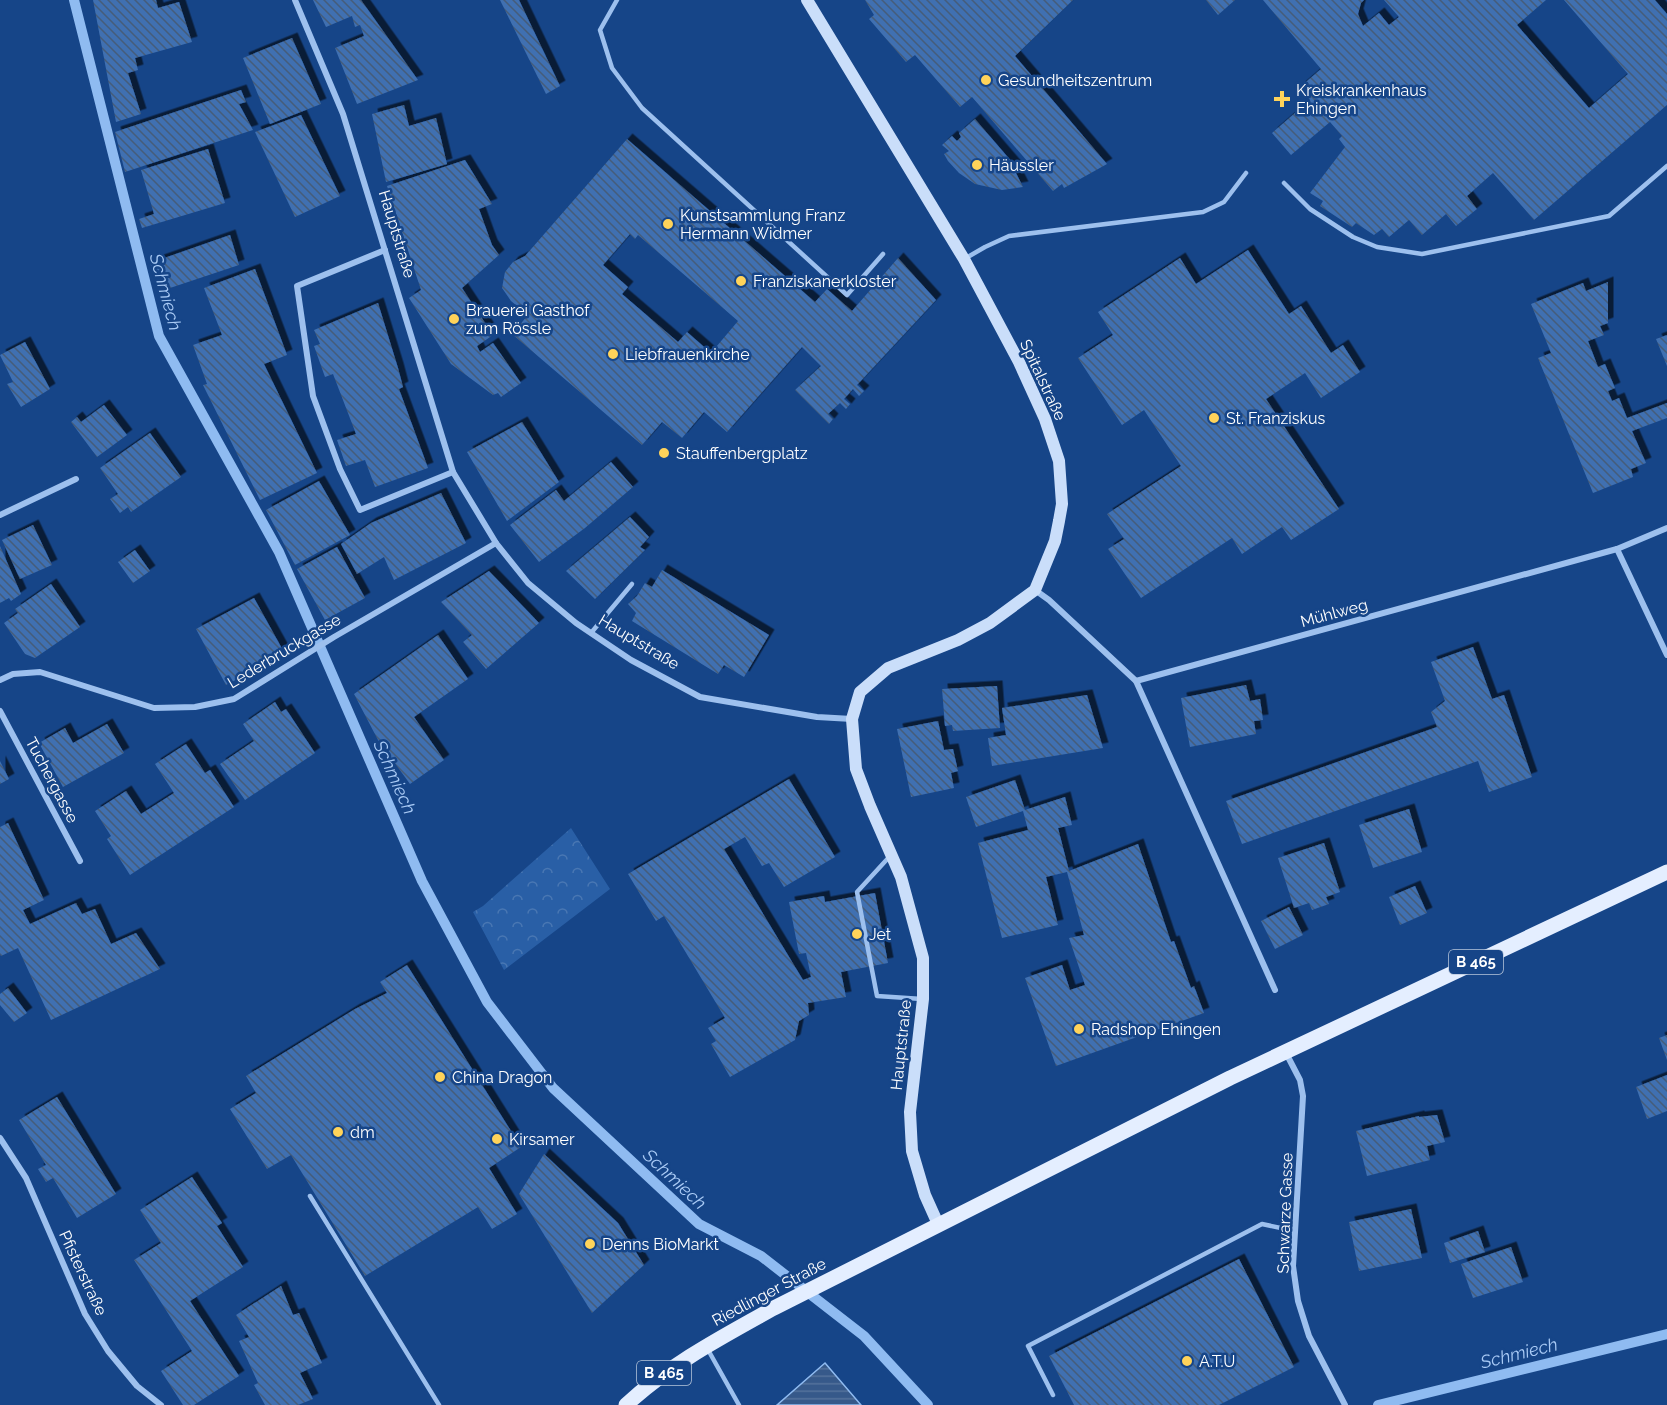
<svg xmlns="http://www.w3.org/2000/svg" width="1667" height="1405" font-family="Raleway,sans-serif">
	<defs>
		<pattern id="forest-crowns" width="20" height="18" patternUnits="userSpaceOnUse" patternTransform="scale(1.5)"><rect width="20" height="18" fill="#295fa6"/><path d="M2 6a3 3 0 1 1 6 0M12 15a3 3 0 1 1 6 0" fill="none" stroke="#4977b3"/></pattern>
		<pattern id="water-rules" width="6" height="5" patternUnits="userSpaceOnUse" patternTransform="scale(1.5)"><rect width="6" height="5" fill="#36598a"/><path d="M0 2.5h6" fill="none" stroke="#54729c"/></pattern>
		<pattern id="building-back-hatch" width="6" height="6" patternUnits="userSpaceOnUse" patternTransform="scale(1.5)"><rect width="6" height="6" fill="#3f70b1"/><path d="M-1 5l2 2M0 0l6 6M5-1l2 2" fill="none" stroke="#465c79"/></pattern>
		<filter id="shadow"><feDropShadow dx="5.5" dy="-5.5" stdDeviation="0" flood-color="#0009"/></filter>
	</defs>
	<rect width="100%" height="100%" fill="#164588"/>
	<path fill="url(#forest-crowns)" d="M 571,828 L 610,889 L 504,970 L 473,912 L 483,906 Z"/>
	<path fill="url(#water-rules)" stroke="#8fbbf1" stroke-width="1.5" d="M 825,1363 L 861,1405 L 777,1405 Z"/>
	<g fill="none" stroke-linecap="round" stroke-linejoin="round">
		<g stroke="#8fbbf1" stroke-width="10">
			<path d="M 74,0 L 159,336 L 279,552 L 422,881 L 487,1002 L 553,1088 L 699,1224 L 761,1256 L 864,1336 L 928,1405"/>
			<path d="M 1378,1405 L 1667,1334"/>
		</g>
	</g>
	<g fill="url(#building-back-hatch)" fill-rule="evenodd" filter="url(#shadow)">
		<path d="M 93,0 L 156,0 L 158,8 L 179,2 L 192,42 L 135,58 L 138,70 L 128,73 L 141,114 L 116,122 Z"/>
		<path d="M 313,0 L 361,0 L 418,80 L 357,104 L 335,48 L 364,36 L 360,25 L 355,27 L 352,16 L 326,27 Z"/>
		<path d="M 500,0 L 519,0 L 560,86 L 546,94 Z"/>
		<path d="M 865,0 L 1073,0 L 1015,56 L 1107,164 L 1064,188 L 1062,184 L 1053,191 L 972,97 L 960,107 L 915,55 L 906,62 L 869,19 L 874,15 Z"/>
		<path d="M 1206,0 L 1235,0 L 1218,15 Z"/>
		<path d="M 1263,0 L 1364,0 L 1361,3 L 1358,14 L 1363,26 L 1379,13 L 1389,25 L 1399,17 L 1384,0 L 1546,0 L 1517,25 L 1589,108 L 1628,74 L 1564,0 L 1655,0 L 1667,14 L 1667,105 L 1534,220 L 1493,173 L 1467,196 L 1477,209 L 1456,226 L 1446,214 L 1422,235 L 1409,220 L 1389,237 L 1382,229 L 1374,235 L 1356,223 L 1352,227 L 1320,206 L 1323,201 L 1310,193 L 1345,147 L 1339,139 L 1342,136 L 1330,122 L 1291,155 L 1272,133 L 1310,100 L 1300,87 L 1321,69 Z"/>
		<path d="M 292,38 L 321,104 L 270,124 L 243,58 Z"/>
		<path d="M 241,90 L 246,102 L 239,104 L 253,130 L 125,172 L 115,132 Z"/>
		<path d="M 404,105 L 409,126 L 436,118 L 447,164 L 386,182 L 372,114 Z"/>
		<path d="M 301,115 L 340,196 L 295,217 L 255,132 Z"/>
		<path d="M 975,119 L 1018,169 L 1016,173 L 1023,187 L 1002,190 L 975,184 L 959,173 L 948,161 L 944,154 L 949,151 L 942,145 L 952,136 L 957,141 L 961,137 L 959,133 Z"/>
		<path d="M 627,139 L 815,302 L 827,289 L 852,311 L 898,258 L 936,300 L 857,385 L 864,391 L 859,396 L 853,389 L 844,399 L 850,404 L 846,409 L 840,403 L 828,414 L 833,419 L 829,424 L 795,390 L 821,366 L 802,347 L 727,432 L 704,412 L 682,438 L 662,422 L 642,445 L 512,334 L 528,315 L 511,301 L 502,288 L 505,272 L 513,262 L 525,256 ZM 630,234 L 635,239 L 638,235 L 738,321 L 711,353 L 687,332 L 678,342 L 622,294 L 628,287 L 603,265 Z"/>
		<path d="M 208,149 L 225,203 L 142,228 L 139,219 L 154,214 L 141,170 Z"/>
		<path d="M 465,160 L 492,204 L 479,209 L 492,245 L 499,255 L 462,288 L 493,335 L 477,346 L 480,352 L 493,343 L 521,383 L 501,397 L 498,393 L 493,395 L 451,364 L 409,298 L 421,290 L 387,186 Z"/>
		<path d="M 230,235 L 239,265 L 161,291 L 150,263 Z"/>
		<path d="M 1248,250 L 1289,314 L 1301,306 L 1331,353 L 1343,345 L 1360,372 L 1321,398 L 1305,373 L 1266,399 L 1339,509 L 1291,540 L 1282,527 L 1242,554 L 1232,538 L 1141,598 L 1108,549 L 1124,539 L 1107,514 L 1181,466 L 1144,410 L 1122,425 L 1078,358 L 1113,335 L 1098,312 L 1180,258 L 1196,284 Z"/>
		<path d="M 255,269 L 287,355 L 264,364 L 317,473 L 260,500 L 203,385 L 207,384 L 193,345 L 222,335 L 204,288 Z"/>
		<path d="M 1608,282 L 1608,323 L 1600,326 L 1604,335 L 1588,341 L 1598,367 L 1605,364 L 1615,388 L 1608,391 L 1612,401 L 1619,398 L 1627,418 L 1667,403 L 1667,418 L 1632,431 L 1646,463 L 1631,469 L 1633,477 L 1593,493 L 1538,358 L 1551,353 L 1531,304 L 1583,283 L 1586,291 Z"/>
		<path d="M 378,303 L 398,368 L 403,387 L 399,389 L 428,468 L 375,487 L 365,460 L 346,466 L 337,440 L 356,434 L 333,374 L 325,377 L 314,346 L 320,344 L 314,330 Z"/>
		<path d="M 1667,335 L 1667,366 L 1656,339 Z"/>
		<path d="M 25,342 L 50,389 L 21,407 L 7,384 L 13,382 L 0,355 Z"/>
		<path d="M 104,405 L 127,435 L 97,457 L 71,422 L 77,417 L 81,422 Z"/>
		<path d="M 522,422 L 559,482 L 507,521 L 467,452 Z"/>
		<path d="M 150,433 L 181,477 L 131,512 L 128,507 L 120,513 L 110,499 L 118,494 L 100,468 Z"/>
		<path d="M 611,462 L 633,487 L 585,528 L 539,562 L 510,525 L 556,490 L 564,501 Z"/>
		<path d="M 319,481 L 350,535 L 295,565 L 266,510 Z"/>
		<path d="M 441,493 L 466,543 L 394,580 L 384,557 L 357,574 L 341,544 L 371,523 Z"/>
		<path d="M 630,517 L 649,537 L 640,547 L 645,550 L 595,599 L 566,571 Z"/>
		<path d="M 33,525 L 52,565 L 20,579 L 2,540 Z"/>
		<path d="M 0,546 L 21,594 L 11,601 L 9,598 L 0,603 Z"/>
		<path d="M 337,547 L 365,598 L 325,620 L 297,569 Z"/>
		<path d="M 135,550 L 150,571 L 133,583 L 118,562 Z"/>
		<path d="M 662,570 L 769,635 L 744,677 L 724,665 L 718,674 L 632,621 L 636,613 L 628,604 L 637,596 L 645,583 L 652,587 Z"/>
		<path d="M 489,571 L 539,623 L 486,669 L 463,642 L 472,635 L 441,602 Z"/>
		<path d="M 51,584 L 80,627 L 35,658 L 25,654 L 4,623 L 18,613 L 15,609 Z"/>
		<path d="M 254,598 L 285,654 L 226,685 L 196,629 Z"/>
		<path d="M 438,635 L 468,679 L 414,717 L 444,760 L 410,784 L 378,740 L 354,694 Z"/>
		<path d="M 1473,647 L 1492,699 L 1504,695 L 1532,777 L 1489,792 L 1478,761 L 1242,844 L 1226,801 L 1437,727 L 1431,712 L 1445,701 L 1431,662 Z"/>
		<path d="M 1246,685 L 1250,701 L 1260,699 L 1263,720 L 1254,721 L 1256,734 L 1190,747 L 1181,698 Z"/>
		<path d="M 997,686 L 1000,728 L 953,731 L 952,725 L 945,726 L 942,689 Z"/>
		<path d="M 1087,695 L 1103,748 L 992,766 L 988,738 L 1006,735 L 1002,708 Z"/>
		<path d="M 275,702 L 281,712 L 286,709 L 315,753 L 245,800 L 220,764 L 254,741 L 243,724 Z"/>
		<path d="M 938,721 L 944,750 L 953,749 L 958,771 L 951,773 L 954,788 L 911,797 L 897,729 Z"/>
		<path d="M 107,724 L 124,753 L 63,787 L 39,743 L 65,728 L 73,743 Z"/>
		<path d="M 186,744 L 205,773 L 210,770 L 234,807 L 130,875 L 107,839 L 111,836 L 95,811 L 126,791 L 141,814 L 174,793 L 155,764 Z"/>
		<path d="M 0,761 L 9,779 L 0,784 Z"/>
		<path d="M 789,779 L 835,857 L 784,887 L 769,863 L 762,866 L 745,837 L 724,849 L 803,980 L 811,977 L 806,953 L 799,954 L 789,902 L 824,896 L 825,902 L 875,893 L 888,963 L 841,972 L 846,997 L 808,1003 L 809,1015 L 799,1021 L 795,1040 L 730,1077 L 711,1044 L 716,1041 L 708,1028 L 725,1018 L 664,916 L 656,921 L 628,874 Z"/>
		<path d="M 1015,780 L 1025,810 L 1065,797 L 1072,825 L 1058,828 L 1069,871 L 1138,844 L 1171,942 L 1174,941 L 1191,988 L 1194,986 L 1204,1013 L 1056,1066 L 1025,978 L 1062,965 L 1070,990 L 1085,985 L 1069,938 L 1084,935 L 1067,872 L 1046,877 L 1058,925 L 1002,938 L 978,843 L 1028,830 L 1023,811 L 976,827 L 966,797 Z"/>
		<path d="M 1409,809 L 1422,852 L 1373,868 L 1359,825 Z"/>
		<path d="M 8,823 L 44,900 L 23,910 L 30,924 L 76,903 L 82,914 L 95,909 L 111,944 L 136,933 L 160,969 L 51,1020 L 18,948 L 1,956 L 0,954 L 0,827 Z"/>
		<path d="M 1324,843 L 1340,892 L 1326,897 L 1329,904 L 1312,910 L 1309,903 L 1294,908 L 1278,858 Z"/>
		<path d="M 1415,886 L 1427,913 L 1400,925 L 1389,897 Z"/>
		<path d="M 1289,907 L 1303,935 L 1275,949 L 1261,921 Z"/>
		<path d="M 407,965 L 521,1147 L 489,1168 L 517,1214 L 492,1229 L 478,1207 L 365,1276 L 291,1155 L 267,1169 L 230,1109 L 256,1093 L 246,1076 L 355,1009 L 387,993 L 380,982 Z"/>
		<path d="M 8,988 L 27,1013 L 14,1022 L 0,1005 L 0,994 Z"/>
		<path d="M 1667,1035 L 1667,1060 L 1659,1038 Z"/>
		<path d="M 1667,1075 L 1667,1111 L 1647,1119 L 1636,1087 Z"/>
		<path d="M 57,1097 L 116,1194 L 77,1218 L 53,1178 L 46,1182 L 38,1169 L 46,1165 L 19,1120 Z"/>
		<path d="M 1437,1115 L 1445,1142 L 1427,1146 L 1430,1160 L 1367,1176 L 1356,1131 L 1419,1116 L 1419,1117 Z"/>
		<path d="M 544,1154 L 618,1223 L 644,1265 L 592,1313 L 519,1194 Z"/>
		<path d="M 192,1177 L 222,1223 L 217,1226 L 243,1267 L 190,1301 L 239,1376 L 194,1405 L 183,1405 L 161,1371 L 192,1351 L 134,1260 L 161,1243 L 140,1210 Z"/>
		<path d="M 1411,1209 L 1422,1258 L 1359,1271 L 1349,1222 Z"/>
		<path d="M 1478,1231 L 1485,1252 L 1450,1263 L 1444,1243 Z"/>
		<path d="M 1511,1247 L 1523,1282 L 1473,1298 L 1461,1264 Z"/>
		<path d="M 1239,1259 L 1294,1367 L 1219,1405 L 1074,1405 L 1049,1356 Z"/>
		<path d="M 281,1286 L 293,1315 L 299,1313 L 322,1363 L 300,1373 L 313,1399 L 298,1405 L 265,1405 L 254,1385 L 258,1383 L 239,1341 L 249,1337 L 236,1315 Z"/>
	</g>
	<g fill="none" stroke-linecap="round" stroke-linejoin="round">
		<g stroke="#9dc0ee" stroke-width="4.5">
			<path d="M 617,0 L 600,30 L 612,68 L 642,108 L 847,295 L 883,254"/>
			<path d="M 1284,183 L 1310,209 L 1353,237 L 1377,247 L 1422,254 L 1609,216 L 1667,166"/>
			<path d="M 966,258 L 985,247 L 1009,236 L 1203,212 L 1224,202 L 1246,173"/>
			<path d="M 591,633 L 632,584"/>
			<path d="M 891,855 L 857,892 L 877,996 L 922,999"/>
			<path d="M 310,1196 L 439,1405"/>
			<path d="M 707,1348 L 739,1405"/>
			<path d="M 1053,1395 L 1028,1346 L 1262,1224 L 1295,1231"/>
		</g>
		<g stroke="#9dc0ee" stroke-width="6">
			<path d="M 295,0 L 343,114 L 453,472 L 496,543 L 528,583 L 576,623 L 631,660 L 700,697 L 817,717 L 852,719"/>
			<path d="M 385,250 L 297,286 L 313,396 L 340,469 L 360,510 L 453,472"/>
			<path d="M 0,515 L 76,479"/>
			<path d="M 1617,549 L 1667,655"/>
			<path d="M 1035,590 L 1049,600 L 1136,681 L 1275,990"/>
			<path d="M 0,680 L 13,674 L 40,672 L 154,708 L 195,707 L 234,699 L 334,637 L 496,543"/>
			<path d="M 1136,681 L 1617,549 L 1667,528"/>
			<path d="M 0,711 L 80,861"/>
			<path d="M 1286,1053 L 1300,1080 L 1303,1096 L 1293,1266 L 1298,1301 L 1309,1336 L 1345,1405"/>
			<path d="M 0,1138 L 26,1178 L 85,1314 L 108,1351 L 137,1386 L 161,1405"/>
		</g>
		<path stroke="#cadefa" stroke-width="12" d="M 807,0 L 964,259 L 1019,362 L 1045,419 L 1059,461 L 1062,504 L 1059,521 L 1055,541 L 1035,590 L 990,623 L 958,640 L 888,668 L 860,692 L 852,719 L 856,769 L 870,806 L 901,877 L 923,958 L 923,999 L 910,1112 L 912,1151 L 925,1195 L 938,1224"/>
		<path stroke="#e4eeff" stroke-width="15" d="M 626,1405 C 670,1364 722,1337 774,1308 L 1230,1078 L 1667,872"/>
	</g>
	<g fill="#ffd35a" stroke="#164588" stroke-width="2">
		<circle cx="986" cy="80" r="6"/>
		<path d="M1279 90h6v6h6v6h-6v6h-6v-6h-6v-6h6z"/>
		<circle cx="977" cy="165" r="6"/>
		<circle cx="668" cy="224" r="6"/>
		<circle cx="741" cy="281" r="6"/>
		<circle cx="454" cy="319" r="6"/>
		<circle cx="613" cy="354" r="6"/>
		<circle cx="1214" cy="418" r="6"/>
		<circle cx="664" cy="453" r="6"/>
		<circle cx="857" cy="934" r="6"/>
		<circle cx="1079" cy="1029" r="6"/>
		<circle cx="440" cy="1077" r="6"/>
		<circle cx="338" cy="1132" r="6"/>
		<circle cx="497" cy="1139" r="6"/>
		<circle cx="590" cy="1244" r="6"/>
		<circle cx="1187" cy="1361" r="6"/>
	</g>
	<g text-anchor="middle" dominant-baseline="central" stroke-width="5" stroke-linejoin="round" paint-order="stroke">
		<g fill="#164588" stroke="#b9c7db" stroke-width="1.5">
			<rect x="1449" y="950" width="54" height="24" rx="4.5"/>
			<rect x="637" y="1361" width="54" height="24" rx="4.5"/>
		</g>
		<g font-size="15" font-weight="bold" fill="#fff">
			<text x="1476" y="962">B 465</text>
			<text x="664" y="1373">B 465</text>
		</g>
		<g font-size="16" fill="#fff" stroke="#164588" text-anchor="start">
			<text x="998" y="80">Gesundheitszentrum</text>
			<text x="1296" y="90">Kreiskrankenhaus<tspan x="1296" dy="18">Ehingen</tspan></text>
			<text x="989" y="165">Häussler</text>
			<text x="680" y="215">Kunstsammlung Franz<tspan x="680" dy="18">Hermann Widmer</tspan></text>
			<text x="753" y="281">Franziskanerkloster</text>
			<text x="466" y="310">Brauerei Gasthof<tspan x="466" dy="18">zum Rössle</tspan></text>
			<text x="625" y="354">Liebfrauenkirche</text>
			<text x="1226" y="418">St. Franziskus</text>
			<text x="676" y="453">Stauffenbergplatz</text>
			<text x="869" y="934">Jet</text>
			<text x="1091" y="1029">Radshop Ehingen</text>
			<text x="452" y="1077">China Dragon</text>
			<text x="350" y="1132">dm</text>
			<text x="509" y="1139">Kirsamer</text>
			<text x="602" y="1244">Denns BioMarkt</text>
			<text x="1199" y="1361">A.T.U</text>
		</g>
		<g font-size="16" fill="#fff" stroke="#164588">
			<text transform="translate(397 234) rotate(73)">Hauptstraße</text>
			<text transform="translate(1043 380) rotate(65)">Spitalstraße</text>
			<text transform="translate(1334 613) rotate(-15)">Mühlweg</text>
			<text transform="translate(639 642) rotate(31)">Hauptstraße</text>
			<text transform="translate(284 651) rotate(-31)">Lederbruckgasse</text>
			<text transform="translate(52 780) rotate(62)">Tuchergasse</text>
			<text transform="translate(901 1045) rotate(-84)">Hauptstraße</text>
			<text transform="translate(1285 1213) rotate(-88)">Schwarze Gasse</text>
			<text transform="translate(83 1273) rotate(65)">Pfisterstraße</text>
			<text transform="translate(769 1292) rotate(-28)">Riedlinger Straße</text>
		</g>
		<g font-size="18" font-style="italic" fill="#a9caf5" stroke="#164588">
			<text transform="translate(166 292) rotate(75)">Schmiech</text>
			<text transform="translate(395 777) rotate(66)">Schmiech</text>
			<text transform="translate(675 1179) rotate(43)">Schmiech</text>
			<text transform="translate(1519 1353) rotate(-14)">Schmiech</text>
		</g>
	</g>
</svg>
